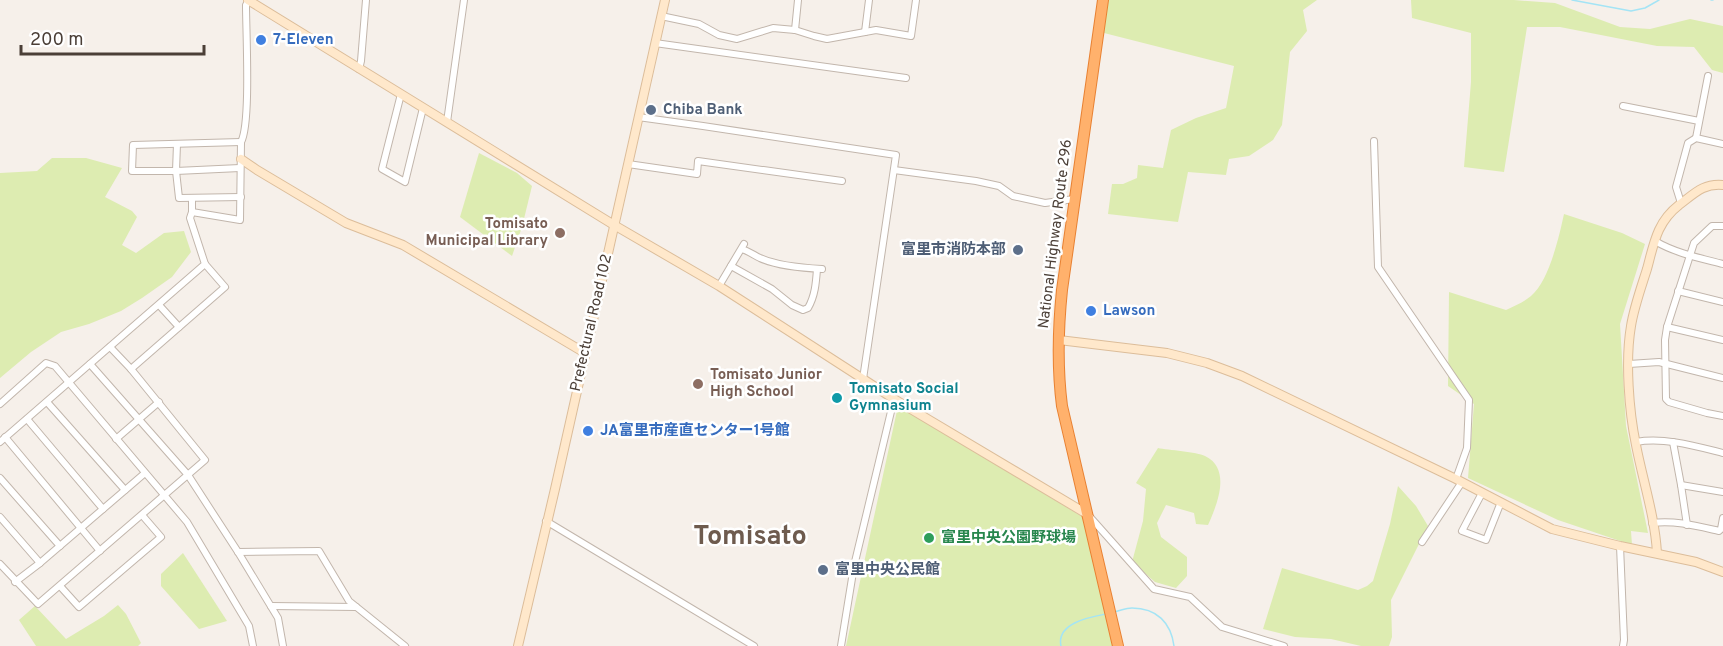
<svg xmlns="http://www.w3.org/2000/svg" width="1723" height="646" font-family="Overpass,'Noto Sans JP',sans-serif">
	<rect width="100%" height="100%" fill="#f6f0ea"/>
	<g fill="#ddecb1">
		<path d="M 1107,0 L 1317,0 L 1303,10 L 1307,31 L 1290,52 L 1282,125 L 1273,140 L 1249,156 L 1229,159 L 1226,175 L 1188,172 L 1178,222 L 1108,214 L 1112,184 L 1123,184 L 1137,178 L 1138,165 L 1163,168 L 1171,130 L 1196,118 L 1226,108 L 1234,66 L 1104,33 Z"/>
		<path d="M 1411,0 L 1514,0 L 1555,3 L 1620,27 L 1650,29 L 1690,19 L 1723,26 L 1723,73 L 1712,70 L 1694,47 L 1657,46 L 1560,27 L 1527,27 L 1504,172 L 1464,167 L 1471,82 L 1471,33 L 1412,18 Z"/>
		<path d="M 479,153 L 517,173 L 532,186 L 522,227 L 512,256 L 460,217 Z"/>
		<path d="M 52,158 L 86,158 L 122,168 L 105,197 L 132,211 L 137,217 L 122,245 L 136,253 L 164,233 L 184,231 L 191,252 L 172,277 L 142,298 L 121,311 L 89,324 L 61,332 L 31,352 L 0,378 L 0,173 L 37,171 Z"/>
		<path d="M 1564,214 L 1622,233 L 1645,244 L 1620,324 L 1626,426 L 1648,533 L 1631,531 L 1632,545 L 1558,520 L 1468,478 L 1474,404 L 1448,386 L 1449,292 L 1506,310 C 1514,306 1524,302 1531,296 C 1549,281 1559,237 1564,214 Z"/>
		<path d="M 898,406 L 1078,514 L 1084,515 L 1113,646 L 846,646 Z"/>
		<path d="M 1158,448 C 1168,450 1197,452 1205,456 C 1232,469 1217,505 1208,525 L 1196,524 L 1194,513 L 1166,505 L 1157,523 L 1161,537 L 1187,557 L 1187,576 L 1176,588 L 1155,582 L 1132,562 L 1143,521 L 1146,489 L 1136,483 Z"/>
		<path d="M 1398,486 L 1416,506 L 1428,526 L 1391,600 L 1392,637 L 1389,646 L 1361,646 L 1331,639 L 1295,637 L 1263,629 L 1282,568 L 1358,590 L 1367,586 L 1373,581 L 1390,524 Z"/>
		<path d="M 183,553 L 227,621 L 199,629 L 161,586 L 161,574 Z"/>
		<path d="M 118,605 L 126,614 L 141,643 L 138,646 L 36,646 L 19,620 L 35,606 L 66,639 L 104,616 Z"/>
	</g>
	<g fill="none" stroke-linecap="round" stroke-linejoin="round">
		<g stroke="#a4e4f5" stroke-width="1.5">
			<path d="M 1572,0 L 1631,11 L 1645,8 L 1659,0"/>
			<path d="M 1711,0 L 1713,0"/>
			<path d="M 1113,612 C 1119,611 1126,608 1132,608 C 1157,608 1171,623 1174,646"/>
			<path d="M 1061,646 C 1056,623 1090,617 1106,614"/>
		</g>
		<defs>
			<g id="street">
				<path d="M 661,16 L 699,24 L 719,35 L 737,39 L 773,28 L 795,30 L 814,36 L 827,39 L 876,30 L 911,36 L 916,0"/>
				<path d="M 795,30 L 798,0"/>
				<path d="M 865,32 L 869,0"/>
				<path d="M 655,43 L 906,78"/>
				<path d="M 359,69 L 361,61 L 366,0"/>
				<path d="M 401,94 L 382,169 L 405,182 L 423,108"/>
				<path d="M 1623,106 L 1699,121"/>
				<path d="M 638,117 L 703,126 L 896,155 L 863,379"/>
				<path d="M 447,122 L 464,0"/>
				<path d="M 1696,138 L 1708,76"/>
				<path d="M 1374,141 L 1378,267 L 1469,400 L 1467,448 L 1456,479"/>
				<path d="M 177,144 L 176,171 L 179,198 L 241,197"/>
				<path d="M 628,164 L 697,174 L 698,161 L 842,181"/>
				<path d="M 240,168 L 176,171 L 132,171 L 133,145 L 241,142"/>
				<path d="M 894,170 L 976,181 L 999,186 L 1013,196 L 1045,203 L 1074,199"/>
				<path d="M 1681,203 L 1676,187 L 1688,143 L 1696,138 L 1723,144"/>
				<path d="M 192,212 L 240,220 L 241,142 C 251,124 246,32 246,5 L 249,0"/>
				<path d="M 1723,226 L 1712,226 L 1694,243 L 1667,327 L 1665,340 L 1666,399 L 1669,402 L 1707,413 L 1723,416"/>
				<path d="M 1655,241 C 1675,253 1700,258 1723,264"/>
				<path d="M 742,249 C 748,251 754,255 760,258 C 778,266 801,268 822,269"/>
				<path d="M 731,266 L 772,289 L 792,305 L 803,310 L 808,308 C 815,296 816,283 817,269"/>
				<path d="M 719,286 L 744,244"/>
				<path d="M 1678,291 L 1723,302"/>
				<path d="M 159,305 L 179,327"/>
				<path d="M 1667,327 L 1723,340"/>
				<path d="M 90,364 L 188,475 L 238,552 L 278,618 L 283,646"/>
				<path d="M 1629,364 L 1659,362 L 1723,378"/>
				<path d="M 131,369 L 225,287 L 205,264"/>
				<path d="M 47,402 L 125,490"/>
				<path d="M 0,404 L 46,363 L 55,366 L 187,522 L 249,626 L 253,646"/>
				<path d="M 27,419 L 103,509"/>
				<path d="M 5,437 L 100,551"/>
				<path d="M 116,439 L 159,402"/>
				<path d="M 0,442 L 205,264 L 190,218 L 192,212 L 192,198"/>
				<path d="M 1636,442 C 1664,437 1695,446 1723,453"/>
				<path d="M 1673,442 L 1681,485 L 1687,525"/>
				<path d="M 0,478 L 60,546"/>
				<path d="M 1681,485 L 1723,492"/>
				<path d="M 1482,493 L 1462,531 L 1486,540 L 1501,502"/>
				<path d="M 0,517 L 40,563"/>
				<path d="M 1090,517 L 1154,589 L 1190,597 L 1222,627 L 1284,646"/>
				<path d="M 546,521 L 754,646"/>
				<path d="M 1652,523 C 1675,520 1697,526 1719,531 L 1721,529 L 1723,518"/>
				<path d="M 1422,542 L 1462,482"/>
				<path d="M 1620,546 L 1624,640 L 1623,646"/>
				<path d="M 238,552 L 319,551 L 349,601 L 405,646"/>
				<path d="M 0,564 L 38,604 L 205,460 L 131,369 L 110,347"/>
				<path d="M 15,582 L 40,563 L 145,473"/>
				<path d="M 60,586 L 79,607 L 161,537 L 142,515"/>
				<path d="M 271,606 L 356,607"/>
				<path d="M 841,646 L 854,566 L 894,399"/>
			</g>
			<g id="secondary">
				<path d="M 248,0 L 614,225 L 719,286 L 894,399 L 1087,514"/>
				<path d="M 241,159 L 257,170 L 346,223 L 403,245 L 585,353"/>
				<path d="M 1059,340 L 1167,353 L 1207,363 L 1242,376 L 1456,479 L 1552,529 L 1620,546 L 1696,562 L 1723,572"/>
				<path d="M 1657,553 C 1655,517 1643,481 1636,445 C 1629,411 1625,361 1631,326 C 1634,307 1641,288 1647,269 C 1654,243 1657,222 1679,205 C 1694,194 1703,183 1723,185"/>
				<path d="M 518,646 L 555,489 L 665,0"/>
			</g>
			<path id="highway" d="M 1103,0 L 1062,290 C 1058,329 1057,367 1062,406 L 1118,646"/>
		</defs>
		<use href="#street" stroke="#c2b6ac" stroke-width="8"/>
		<use href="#secondary" stroke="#dcbd9a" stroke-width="10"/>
		<use href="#highway" stroke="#e88132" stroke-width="12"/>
		<use href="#street" stroke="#fff" stroke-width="6"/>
		<use href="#secondary" stroke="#ffe8cb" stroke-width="8"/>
		<use href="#highway" stroke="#ffb16c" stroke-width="10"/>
	</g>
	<g fill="#3f7fe0" stroke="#fff" stroke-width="2">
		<circle cx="261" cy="40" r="6"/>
		<circle cx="1091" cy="311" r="6"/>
		<circle cx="588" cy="431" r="6"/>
	</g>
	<g fill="#5c6f8a" stroke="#fff" stroke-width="2">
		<circle cx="651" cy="110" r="6"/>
		<circle cx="1018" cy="250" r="6"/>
		<circle cx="823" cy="570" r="6"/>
	</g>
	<g fill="#8d6e63" stroke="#fff" stroke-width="2">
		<circle cx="560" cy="233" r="6"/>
		<circle cx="698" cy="384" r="6"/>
	</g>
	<circle fill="#0f9aa8" stroke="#fff" stroke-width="2" cx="837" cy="398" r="6"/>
	<circle fill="#2e9e5b" stroke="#fff" stroke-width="2" cx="929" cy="538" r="6"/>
	<g text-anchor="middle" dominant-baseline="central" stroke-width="5" stroke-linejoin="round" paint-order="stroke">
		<g font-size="15" font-weight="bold" fill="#366cbe" stroke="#fff" text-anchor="start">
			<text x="273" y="40">7-Eleven</text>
			<text x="1103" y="311">Lawson</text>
			<text x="600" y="431">JA富里市産直センター1号館</text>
		</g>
		<g font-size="15" font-weight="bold" fill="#4e5e75" stroke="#fff" text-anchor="start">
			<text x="663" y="110">Chiba Bank</text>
			<text x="1006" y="250" text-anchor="end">富里市消防本部</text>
			<text x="835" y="570">富里中央公民館</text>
		</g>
		<g font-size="15" font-weight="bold" fill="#785e54" stroke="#fff" text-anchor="end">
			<text x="548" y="224">Tomisato<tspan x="548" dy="17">Municipal Library</tspan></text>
			<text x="710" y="375" text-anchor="start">Tomisato Junior<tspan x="710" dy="17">High School</tspan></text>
		</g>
		<g font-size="15" fill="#4b3f37" stroke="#fff">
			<text transform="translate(1056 234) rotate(-83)">National Highway Route 296</text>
			<text transform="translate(592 323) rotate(-77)">Prefectural Road 102</text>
		</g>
		<g font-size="15" font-weight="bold" fill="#0d838f" stroke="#fff" text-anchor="start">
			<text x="849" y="389">Tomisato Social<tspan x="849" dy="17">Gymnasium</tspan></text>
		</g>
		<g font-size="15" font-weight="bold" fill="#27864d" stroke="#fff" text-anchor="start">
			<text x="941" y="538">富里中央公園野球場</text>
		</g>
		<g font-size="27" font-weight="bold" fill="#6e5b4e" stroke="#fff">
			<text x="750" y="537">Tomisato</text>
		</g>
	</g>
	<path d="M21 45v9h183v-9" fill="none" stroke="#4b3f37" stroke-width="3"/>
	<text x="30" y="45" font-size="18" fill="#4b3f37" stroke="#ffffff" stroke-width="4.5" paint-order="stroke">200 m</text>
</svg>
